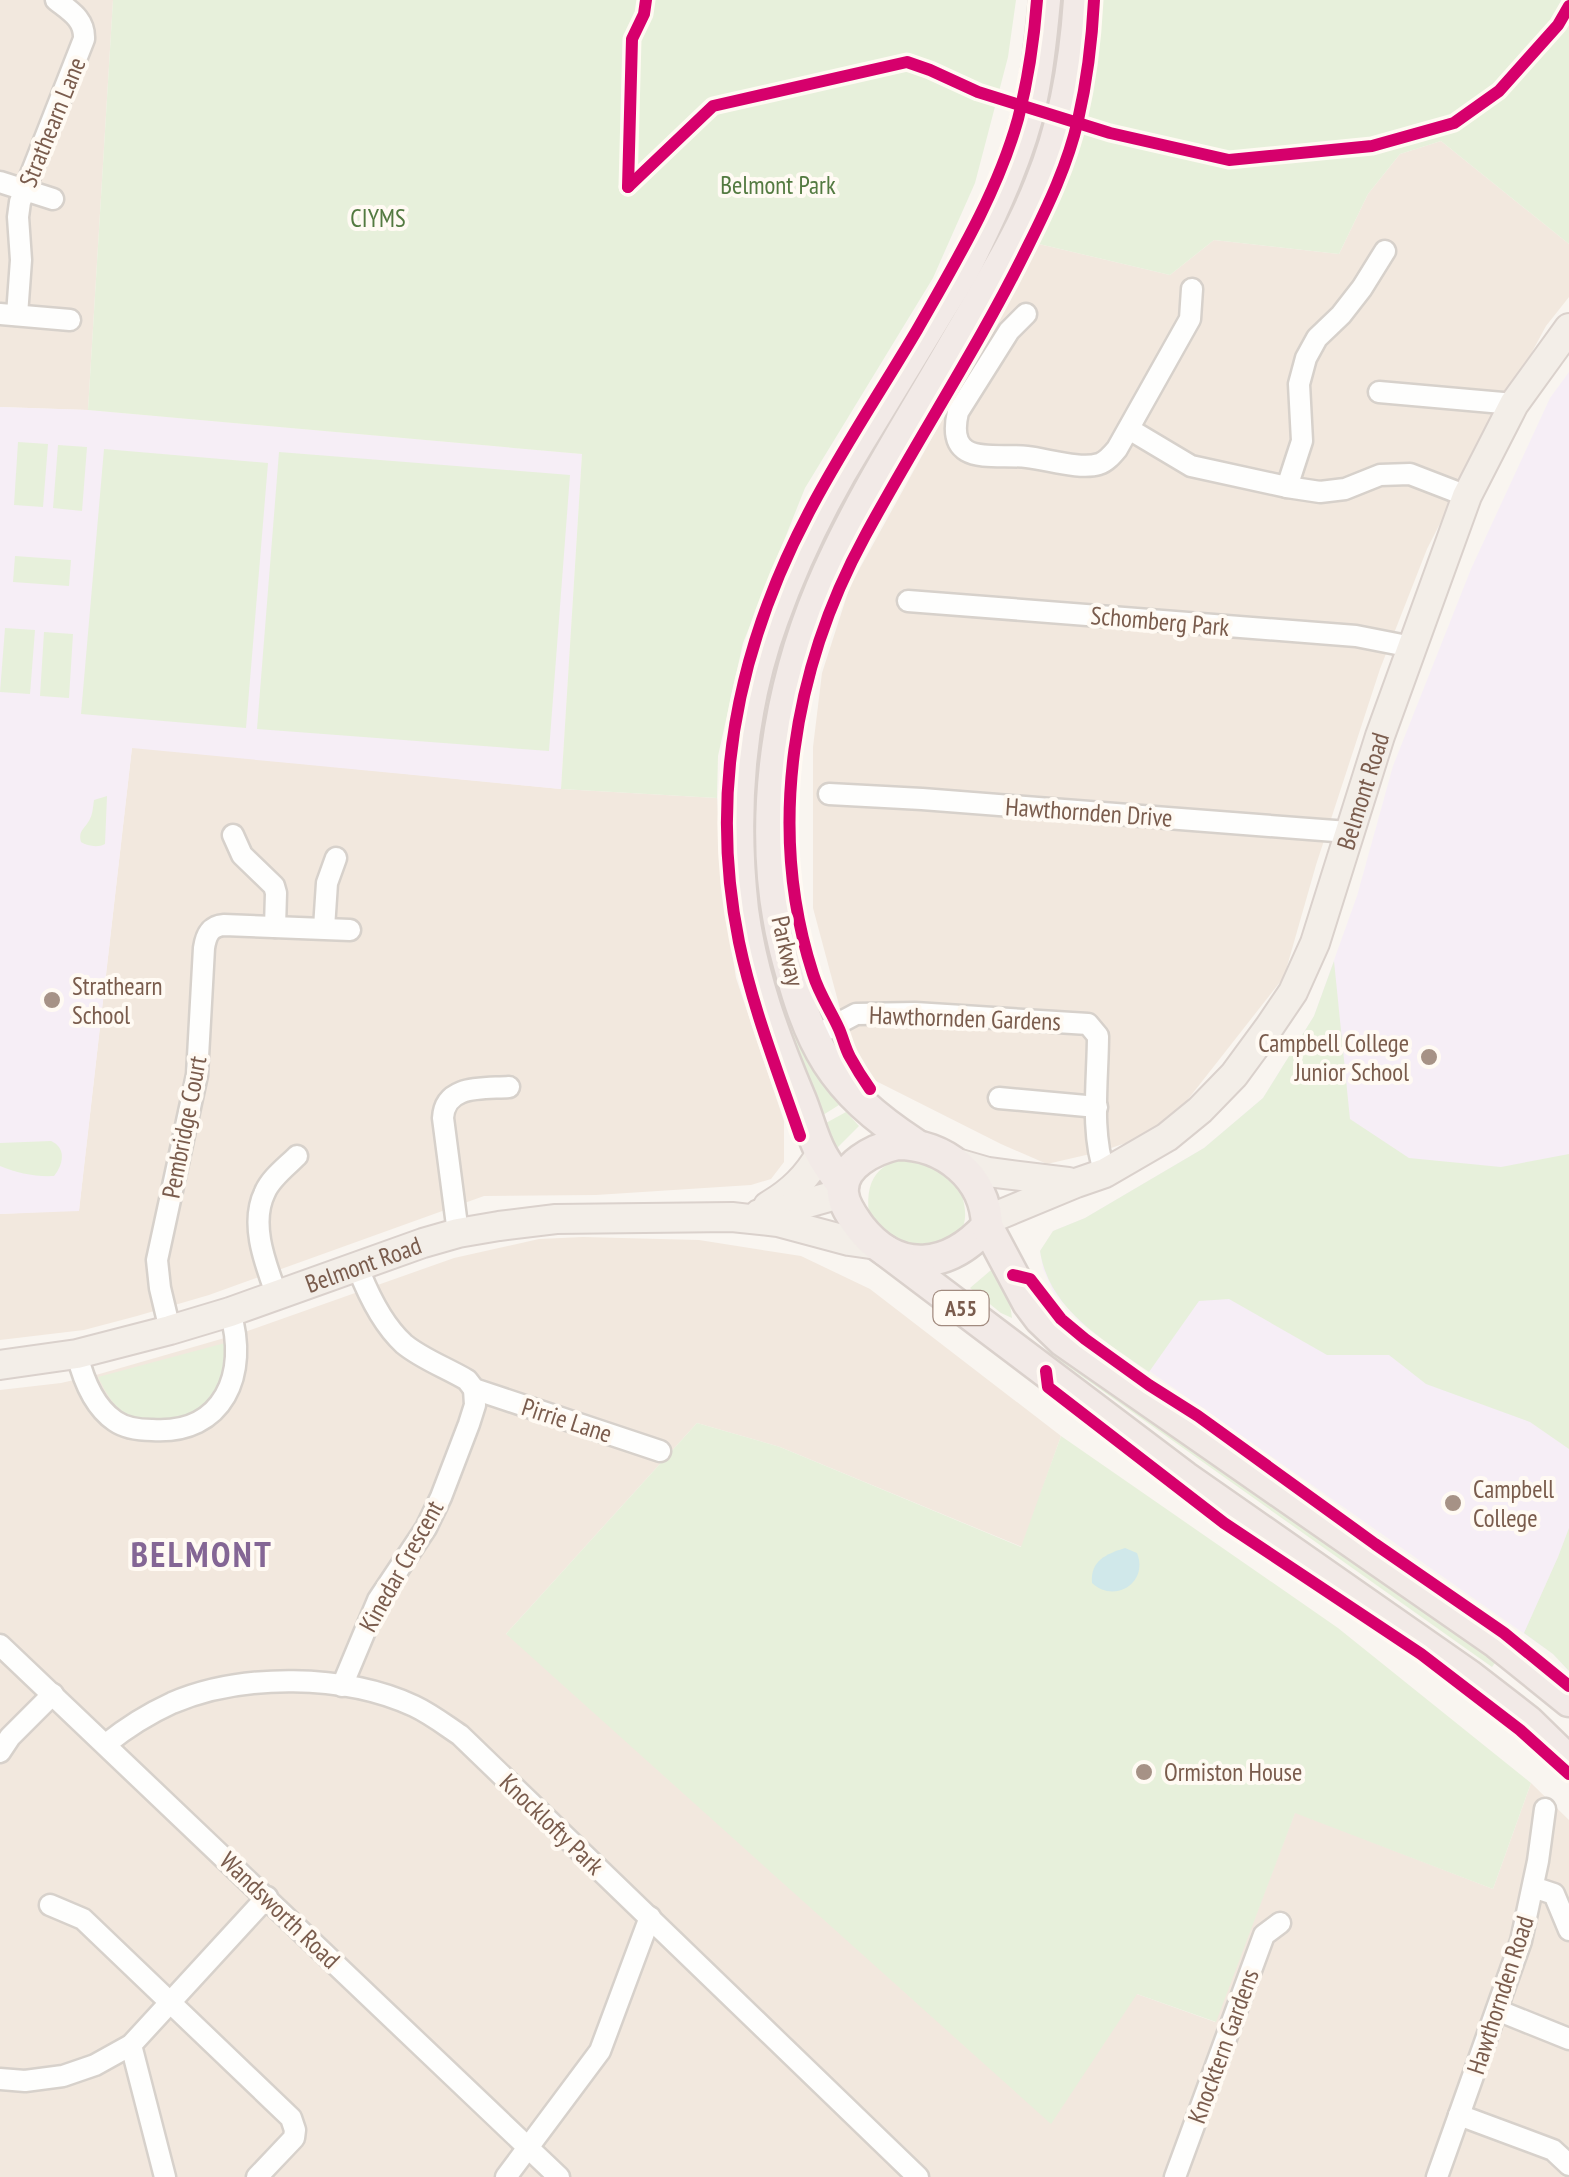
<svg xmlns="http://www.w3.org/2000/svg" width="1569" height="2177" font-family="'PT Sans Narrow',sans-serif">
	<rect width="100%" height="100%" fill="#f9f5f0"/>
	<g fill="#f2e8de">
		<path d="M 0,0 L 113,0 L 88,410 L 0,407 Z"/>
		<path d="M 1441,141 L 1569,244 L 1569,297 L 1546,326 L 1454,496 L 1427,549 L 1380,669 L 1316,865 L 1284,977 L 1178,1112 L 1135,1140 L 1099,1152 L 1047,1164 L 1001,1144 L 868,1077 L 850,1046 L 813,908 L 813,747 L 822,673 L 850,586 L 1039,244 L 1170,275 L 1214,240 L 1339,254 L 1368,194 L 1400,154 Z"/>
		<path d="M 132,747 L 561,789 L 717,798 L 722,882 L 736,978 L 784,1121 L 784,1162 L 771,1179 L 751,1185 L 596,1195 L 484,1196 L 209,1295 L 137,1316 L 84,1330 L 0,1340 L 0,1214 L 79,1210 Z"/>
		<path d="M 583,1237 L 699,1240 L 801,1256 L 870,1289 L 1061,1436 L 1022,1547 L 780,1447 L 697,1423 L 506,1634 L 1137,1994 L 1215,2022 L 1295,1812 L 1493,1889 L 1531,1783 L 1569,1820 L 1569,2177 L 0,2177 L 0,1390 L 61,1383 L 96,1375 L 242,1333 L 454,1258 L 539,1239 Z"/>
	</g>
	<g fill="#f6eef6">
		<path d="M 1569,372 L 1569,1671 L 1553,1654 L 1081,1323 L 1054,1293 L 1043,1269 L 1040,1251 L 1053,1231 L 1085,1218 L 1204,1148 L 1263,1098 L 1314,1016 L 1357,896 L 1393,766 L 1471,569 L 1550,398 Z"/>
		<path d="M 0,407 L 88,410 L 582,454 L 561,789 L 132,748 L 79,1211 L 0,1214 Z"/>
	</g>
	<g fill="#e7f0db">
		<path d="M 113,0 L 1016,0 L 1008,57 L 975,183 L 933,278 L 805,488 L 743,643 L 718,756 L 717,798 L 561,789 L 582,454 L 88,410 Z"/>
		<path d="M 1061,0 L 1072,0 L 1066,58 L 1035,171 L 889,441 L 772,733 L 807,1052 L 826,1086 L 839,1105 L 823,1115 C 726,920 733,712 831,519 C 847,488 867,458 885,428 C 963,297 1052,157 1061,0 Z"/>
		<path d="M 1097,0 L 1569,0 L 1569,244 L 1441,141 L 1400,154 L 1368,194 L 1339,254 L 1214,240 L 1170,275 L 1039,244 L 1080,136 L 1095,44 Z"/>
		<path d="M 18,442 L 48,444 L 43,507 L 14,505 Z"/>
		<path d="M 58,445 L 87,447 L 82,511 L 53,508 Z"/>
		<path d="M 104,449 L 268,463 L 246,728 L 81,714 Z"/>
		<path d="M 279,452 L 570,475 L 549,751 L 257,729 Z"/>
		<path d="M 15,556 L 71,560 L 69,586 L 13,582 Z"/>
		<path d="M 5,628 L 35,630 L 30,694 L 0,692 Z"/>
		<path d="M 44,632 L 73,634 L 69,698 L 40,696 Z"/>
		<path d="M 107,796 L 105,844 C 98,848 87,846 81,842 C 78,830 85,829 90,819 C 93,813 93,806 94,800 Z"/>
		<path d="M 1334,961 L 1350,1119 L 1409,1158 L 1501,1167 L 1569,1154 L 1569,1449 L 1530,1422 L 1426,1384 L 1389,1355 L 1327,1355 L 1229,1299 L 1199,1301 L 1149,1372 C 1104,1340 1049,1310 1040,1251 L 1053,1231 L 1085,1218 L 1204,1148 L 1263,1098 L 1314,1016 Z"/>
		<path d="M 846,1112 L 859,1126 L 836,1149 L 826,1123 Z"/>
		<path d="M 51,1141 C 67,1148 63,1165 54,1176 C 35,1177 17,1173 0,1166 L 0,1143 Z"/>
		<path d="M 919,1156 L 957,1180 C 979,1239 955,1240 905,1250 L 870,1220 C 863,1180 877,1160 919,1156 Z"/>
		<path d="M 997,1265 L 1000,1283 L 1010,1304 L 1012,1318 L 1001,1313 L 970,1288 Z"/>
		<path d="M 1047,1341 L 1498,1659 L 1492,1667 L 1049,1353 L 1044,1345 Z"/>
		<path d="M 225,1343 C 229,1384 207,1417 165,1420 C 153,1421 137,1420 127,1414 C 112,1406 105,1391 98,1377 Z"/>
		<path d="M 697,1423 L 780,1447 L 1021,1547 L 1061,1436 L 1338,1628 L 1531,1783 L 1493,1889 L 1295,1813 L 1216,2022 L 1137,1994 L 1051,2124 L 506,1634 Z"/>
		<path d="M 1569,1528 L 1569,1671 L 1553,1654 L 1524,1633 L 1558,1557 Z"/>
	</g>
	<path fill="#d0e8ea" d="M 1125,1548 L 1137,1553 C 1149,1583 1114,1604 1092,1583 C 1090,1561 1106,1554 1125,1548 Z"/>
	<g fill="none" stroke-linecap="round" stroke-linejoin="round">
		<defs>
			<g id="minor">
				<path d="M 0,182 L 53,199"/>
				<path d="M 0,314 L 70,320"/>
				<path d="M 1026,314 L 1009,331 L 958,412 C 945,468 993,453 1027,457 C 1047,459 1080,470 1099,464 C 1106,462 1112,455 1117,449 L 1190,319 L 1192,289"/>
				<path d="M 17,315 L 21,260 L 18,217 L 20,202 L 84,39 C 85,19 70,11 56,0"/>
				<path d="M 1379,392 L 1514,404"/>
				<path d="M 1129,429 L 1191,466 L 1287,487 L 1320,492 L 1345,489 L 1380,475 L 1410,474 L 1467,496"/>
				<path d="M 1287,487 L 1302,441 L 1299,384 L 1306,358 L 1317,338 L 1341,315 L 1362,288 L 1385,251"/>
				<path d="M 908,601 L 1356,636 L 1412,647"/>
				<path d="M 829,794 L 922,799 L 1348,832"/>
				<path d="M 233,835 L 242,855 L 274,886 L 276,893 L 275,927"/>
				<path d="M 324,928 L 327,883 L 336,858"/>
				<path d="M 813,1037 L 856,1014 L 915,1013 L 1088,1024 L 1098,1036 C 1098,1079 1090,1133 1105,1173"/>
				<path d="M 999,1098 L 1097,1107"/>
				<path d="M 458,1233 L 443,1118 C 445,1084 483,1089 509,1087"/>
				<path d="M 358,1268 C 368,1294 382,1324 404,1344 C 422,1359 447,1368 467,1380 L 474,1389 L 660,1451"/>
				<path d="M 277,1296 C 266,1265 249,1224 265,1192 C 271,1178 286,1167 297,1156"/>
				<path d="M 170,1330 L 160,1288 L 157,1260 L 197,1075 L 204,948 C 206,935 210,926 224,925 L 350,930"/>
				<path d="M 77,1354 C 83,1379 93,1406 115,1421 C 125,1428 140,1430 152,1430 C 224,1435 249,1373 230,1312"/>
				<path d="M 0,1645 L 559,2177"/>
				<path d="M 342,1686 L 378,1600 L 426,1528 L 441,1497 L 469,1424 L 475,1405 L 474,1389"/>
				<path d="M 106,1744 C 126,1728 148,1714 172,1703 C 242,1673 345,1674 414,1706 C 431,1714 445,1725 460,1735 L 918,2177"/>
				<path d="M 0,1752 L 10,1737 L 53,1694"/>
				<path d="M 1533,1887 L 1554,1894 L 1569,1930"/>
				<path d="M 50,1905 L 83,1919 L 291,2118 L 295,2130 L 294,2138 L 257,2177"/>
				<path d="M 1497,2010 L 1569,2039"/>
				<path d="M 131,2045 L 165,2177"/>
				<path d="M 0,2079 L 25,2081 L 63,2076 L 95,2065 L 131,2045 L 267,1897"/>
				<path d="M 1459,2115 L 1553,2150 L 1569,2165"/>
				<path d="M 506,2177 L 600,2051 L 650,1917"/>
				<path d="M 1175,2177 L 1264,1935 L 1280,1923"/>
				<path d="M 1437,2177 L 1521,1941 L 1538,1861 L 1545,1809"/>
			</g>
			<g id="major">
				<path d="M 957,1163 L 988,1172 L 1068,1182"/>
				<path d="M 768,1206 C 792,1192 807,1177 821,1153"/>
				<path d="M 759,1214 L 779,1211 L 843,1193"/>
				<path id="s1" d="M 987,1220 L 1076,1183 L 1105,1173 L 1167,1137 L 1200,1110 L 1234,1075 L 1270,1026 L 1293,992 L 1315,943 L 1380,736 L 1467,496 L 1514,404 L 1569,328"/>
				<path id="s2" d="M 0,1365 L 77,1354 L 170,1330 L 230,1312 L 423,1243 L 458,1233 L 499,1226 L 556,1219 L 732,1217 L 778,1222 L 849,1241 L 877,1245"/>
			</g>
			<g id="highway">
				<path d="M 897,1144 C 944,1144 986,1177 987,1226 C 948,1269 898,1275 860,1227 C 853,1217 844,1206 843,1193 C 840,1165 875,1149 897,1144 Z"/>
				<path d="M 915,1144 C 830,1088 810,1047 785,950 C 756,834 775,697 821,588 C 857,503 909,423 955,343 C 985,291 1018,240 1040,184 C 1064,126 1075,62 1079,0"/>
				<path d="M 843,1186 C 836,1176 828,1166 822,1155 C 812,1137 808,1117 800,1098 C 774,1037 752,977 743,910 C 732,813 739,711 773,619 C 795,558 825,497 859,442 C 884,401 909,360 934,319 C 946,299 959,280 969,260 C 994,209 1020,153 1032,98 C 1039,65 1042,33 1045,0"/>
				<path d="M 987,1226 L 1028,1303 L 1040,1319 L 1063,1341 L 1497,1643 L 1569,1701"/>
				<path d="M 886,1251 L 1185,1477 L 1470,1676 L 1528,1721 L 1569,1761"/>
			</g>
		</defs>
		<use href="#minor" stroke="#d7d1cb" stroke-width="25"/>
		<use href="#major" stroke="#dad1cc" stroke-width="32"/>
		<use href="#highway" stroke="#dad1cc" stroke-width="35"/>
		<use href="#minor" stroke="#fefefd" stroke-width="20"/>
		<use href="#major" stroke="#f3eee8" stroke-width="28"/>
		<use href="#highway" stroke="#f2eae7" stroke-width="30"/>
		<defs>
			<g id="cycleway">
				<path d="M 628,187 L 713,106 L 907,62 L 930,70 L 978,92 L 1110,133 L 1229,160 L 1372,146 L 1454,123 L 1499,91 L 1558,25 L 1569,6"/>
				<path d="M 628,187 L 632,39 L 644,14 L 646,0"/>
				<path d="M 870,1089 C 863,1079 856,1068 850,1057 C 845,1048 843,1038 839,1029 C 831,1011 819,994 813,974 C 766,829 793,668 865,536 C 918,438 979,346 1028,246 C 1048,206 1068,164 1078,120 C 1087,81 1092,40 1094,0"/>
				<path d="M 800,1136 C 778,1072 753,1009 739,942 C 708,790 738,647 809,512 C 842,449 881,391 917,330 C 955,263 997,194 1018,119 C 1028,80 1034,40 1037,0"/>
				<path d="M 1013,1275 L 1030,1279 L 1061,1319 L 1085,1339 L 1149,1385 L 1198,1416 L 1375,1544 L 1504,1633 L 1569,1686"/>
				<path d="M 1046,1371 L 1048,1387 L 1224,1523 L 1421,1654 L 1520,1730 L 1569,1774"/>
			</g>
		</defs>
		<use href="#cycleway" stroke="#fffaf3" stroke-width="19"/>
		<use href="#cycleway" stroke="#d6006c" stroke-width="12"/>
	</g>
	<g fill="#a69286" stroke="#fffaf3" stroke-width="4">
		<circle cx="52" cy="1000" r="10"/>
		<circle cx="1429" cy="1057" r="10"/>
		<circle cx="1453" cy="1503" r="10"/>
		<circle cx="1144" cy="1772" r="10"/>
	</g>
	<g text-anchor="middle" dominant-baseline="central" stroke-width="8" stroke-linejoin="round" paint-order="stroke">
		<rect fill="#fffaf3" stroke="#a28b7f" stroke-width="2.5" x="933.5" y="1291" width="55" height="34" rx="8"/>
		<g font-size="22" font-weight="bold" fill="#7a5c4d">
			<text x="961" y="1308">A55</text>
		</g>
		<g font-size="25" fill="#7a5c4d" stroke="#fffaf3">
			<text transform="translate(52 122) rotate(-68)">Strathearn Lane</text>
			<text transform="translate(1160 621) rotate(5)">Schomberg Park</text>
			<text stroke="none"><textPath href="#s1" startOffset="605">Belmont Road</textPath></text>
			<text transform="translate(1089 812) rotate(4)">Hawthornden Drive</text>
			<text transform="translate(788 951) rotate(77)">Parkway</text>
			<text transform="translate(965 1018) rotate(2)">Hawthornden Gardens</text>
			<text transform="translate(184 1127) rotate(-79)">Pembridge Court</text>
			<text stroke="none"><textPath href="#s2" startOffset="378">Belmont Road</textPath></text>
			<text transform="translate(567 1420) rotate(18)">Pirrie Lane</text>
			<text transform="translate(401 1566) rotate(-61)">Kinedar Crescent</text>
			<text transform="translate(552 1824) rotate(44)">Knocklofty Park</text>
			<text transform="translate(280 1910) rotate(44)">Wandsworth Road</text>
			<text transform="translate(1500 1995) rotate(-72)">Hawthornden Road</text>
			<text transform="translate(1223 2046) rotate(-70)">Knocktern Gardens</text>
		</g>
		<g font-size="25" fill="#537a41" stroke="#fffaf3">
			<text x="778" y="185">Belmont Park</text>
			<text x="378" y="218">CIYMS</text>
		</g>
		<g font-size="25" fill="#7a5c4d" stroke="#fffaf3" text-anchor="start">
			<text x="72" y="986">Strathearn<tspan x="72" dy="29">School</tspan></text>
			<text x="1409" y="1043" text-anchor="end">Campbell College<tspan x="1409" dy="29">Junior School</tspan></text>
			<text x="1473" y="1489">Campbell<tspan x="1473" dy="29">College</tspan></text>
			<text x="1164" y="1772">Ormiston House</text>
		</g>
		<g font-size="35" font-weight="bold" letter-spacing="2.5" fill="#846695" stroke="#fffaf3">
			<text x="202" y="1554">BELMONT</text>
		</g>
	</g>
</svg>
